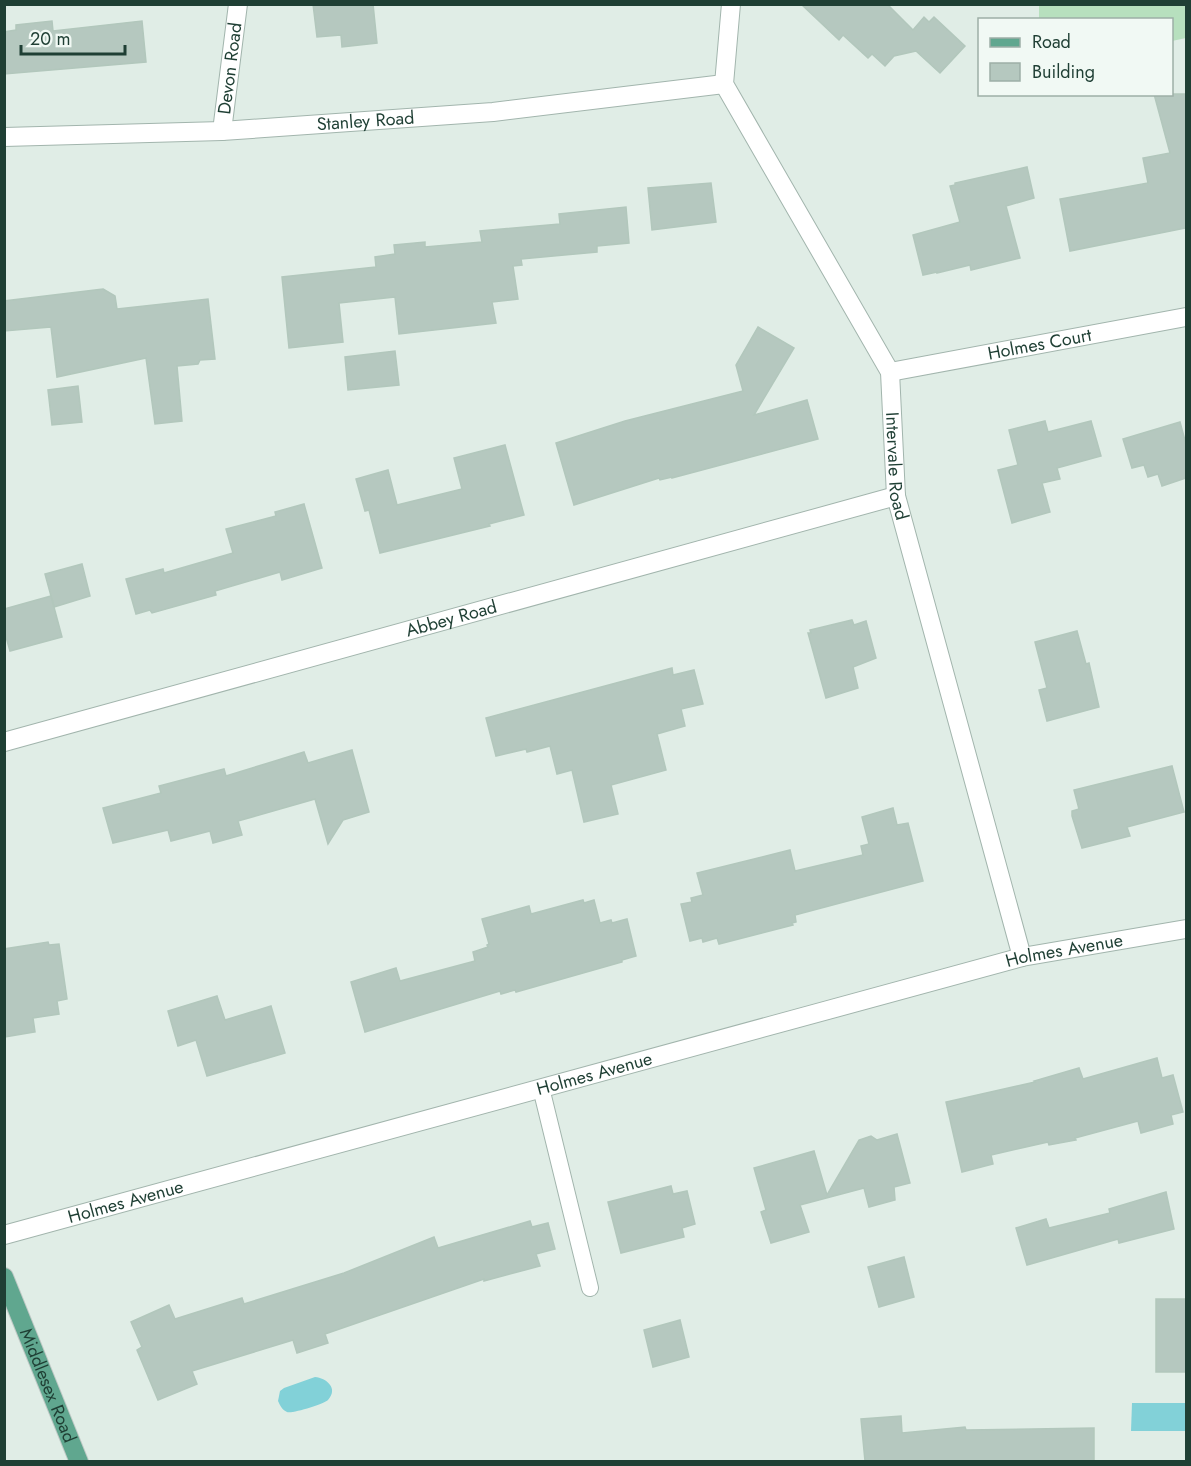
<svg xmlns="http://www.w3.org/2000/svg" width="1191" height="1466" font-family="Jost,sans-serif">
	<rect width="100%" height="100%" fill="#e0ede6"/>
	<path fill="#b7e0be" d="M 1039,5 L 1186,5 L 1186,38 L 1172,41 L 1172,20 L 1039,19 Z"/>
	<g fill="#82d1d8">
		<path d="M 315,1377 C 326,1378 339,1388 328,1400 C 324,1404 292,1414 287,1412 C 282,1410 280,1405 278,1401 L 280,1391 L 284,1388 Z"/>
		<path d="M 1132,1403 L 1186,1403 L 1186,1431 L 1131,1431 Z"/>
	</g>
	<g fill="#b5c8bf" stroke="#b2c7bc" stroke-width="1.5">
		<path d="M 313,4 L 373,4 L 377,43 L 342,47 L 341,35 L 317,37 Z"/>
		<path d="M 801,4 L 887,4 L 913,30 L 924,17 L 929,22 L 934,17 L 965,46 L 940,73 L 916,51 L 894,56 L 885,66 L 872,54 L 868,58 L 843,35 L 839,40 Z"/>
		<path d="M 52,21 L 53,31 L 142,21 L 146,62 L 4,74 L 4,32 L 16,30 L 16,25 Z"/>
		<path d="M 1154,94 L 1186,94 L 1186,228 L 1070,251 L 1060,199 L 1148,183 L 1143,158 L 1170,153 Z"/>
		<path d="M 1027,167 L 1034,198 L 1006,206 L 1020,258 L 971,270 L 970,265 L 937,273 L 937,272 L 923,275 L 913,235 L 960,222 L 950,186 L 955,185 L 955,183 Z"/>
		<path d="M 711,183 L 716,222 L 652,230 L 648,188 Z"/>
		<path d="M 626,207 L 629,243 L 597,246 L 597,252 L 521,259 L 522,265 L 513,266 L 518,299 L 492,302 L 496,323 L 399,334 L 395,297 L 339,303 L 343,342 L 289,348 L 282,277 L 376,267 L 375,257 L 395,254 L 394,245 L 425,242 L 425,247 L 482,242 L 480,231 L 560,224 L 559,214 Z"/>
		<path d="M 103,289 L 115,296 L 117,309 L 208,299 L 215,359 L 200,360 L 198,364 L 177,366 L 182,421 L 155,424 L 146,358 L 57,377 L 51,327 L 4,331 L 4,301 Z"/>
		<path d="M 758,327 L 794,348 L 754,415 L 807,400 L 818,439 L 672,478 L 672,477 L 660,480 L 659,478 L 574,505 L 556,443 L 625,421 L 743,391 L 736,365 Z"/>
		<path d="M 395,351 L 399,385 L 348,390 L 345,357 Z"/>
		<path d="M 78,386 L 82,422 L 52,425 L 48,390 Z"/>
		<path d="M 1045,421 L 1048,432 L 1091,421 L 1101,456 L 1057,468 L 1060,479 L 1042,483 L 1050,512 L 1012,523 L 998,470 L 1018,465 L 1009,430 Z"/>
		<path d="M 1180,422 L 1186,444 L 1186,478 L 1162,486 L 1158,474 L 1148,477 L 1144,465 L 1132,468 L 1123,439 Z"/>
		<path d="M 505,445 L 524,515 L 489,524 L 490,526 L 380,553 L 369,510 L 365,511 L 356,479 L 388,470 L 397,505 L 462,489 L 454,458 Z"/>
		<path d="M 304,504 L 322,568 L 282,580 L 280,572 L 215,591 L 216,595 L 152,613 L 150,610 L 136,614 L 126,579 L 163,569 L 164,573 L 233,553 L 226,529 L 276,516 L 275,512 Z"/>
		<path d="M 82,564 L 90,596 L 54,607 L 45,574 Z"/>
		<path d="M 51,596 L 62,637 L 10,651 L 4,630 L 4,609 Z"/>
		<path d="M 852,620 L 854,625 L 866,621 L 876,658 L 853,667 L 858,688 L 826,698 L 808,633 L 811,633 L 810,630 Z"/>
		<path d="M 1077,631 L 1086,664 L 1089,663 L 1099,707 L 1047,721 L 1039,690 L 1047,688 L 1035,642 Z"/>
		<path d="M 672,668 L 673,675 L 694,670 L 703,704 L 681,709 L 685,726 L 657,734 L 666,770 L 611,785 L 618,814 L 584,822 L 572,770 L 557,774 L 550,746 L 527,752 L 526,749 L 496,756 L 486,718 Z"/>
		<path d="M 352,750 L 369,812 L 343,820 L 328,844 L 315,799 L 238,821 L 242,835 L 213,843 L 210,831 L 171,841 L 168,830 L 113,843 L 103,808 L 161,793 L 159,786 L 224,769 L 226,776 L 304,752 L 308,763 Z"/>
		<path d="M 1172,766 L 1184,812 L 1127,827 L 1130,836 L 1082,848 L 1072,816 L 1072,811 L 1079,809 L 1074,790 Z"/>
		<path d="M 893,808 L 897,825 L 908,823 L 923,881 L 795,915 L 796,922 L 792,923 L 793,925 L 719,944 L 717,938 L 703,942 L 702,938 L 690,941 L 681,904 L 692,902 L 691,898 L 703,895 L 697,873 L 790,850 L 795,871 L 863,855 L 861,846 L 869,844 L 862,817 Z"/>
		<path d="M 583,900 L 584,903 L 594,900 L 600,923 L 611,920 L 612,923 L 627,919 L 636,956 L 622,960 L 622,962 L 516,992 L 515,990 L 501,994 L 500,991 L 365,1032 L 351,982 L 396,968 L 400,981 L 475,961 L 473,952 L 488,947 L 487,945 L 489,944 L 482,919 L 529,906 L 531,914 Z"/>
		<path d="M 48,942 L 49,945 L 59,944 L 67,999 L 57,1001 L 59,1014 L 33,1018 L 35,1032 L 4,1037 L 4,949 Z"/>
		<path d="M 217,996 L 225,1020 L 271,1006 L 285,1053 L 207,1076 L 196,1040 L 178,1046 L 168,1011 Z"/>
		<path d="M 1157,1058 L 1162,1078 L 1173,1075 L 1183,1112 L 1171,1115 L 1173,1124 L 1141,1133 L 1138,1121 L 1075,1138 L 1076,1140 L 1049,1145 L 1048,1142 L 991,1155 L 993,1164 L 962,1172 L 946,1102 L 1035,1082 L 1034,1081 L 1079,1068 L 1083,1079 Z"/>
		<path d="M 897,1134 L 910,1183 L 894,1187 L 895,1200 L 869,1207 L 864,1188 L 800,1205 L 809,1232 L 771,1243 L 761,1212 L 766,1210 L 754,1168 L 814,1151 L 827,1195 L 859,1140 L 871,1136 L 877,1140 Z"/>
		<path d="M 671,1186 L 673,1194 L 687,1191 L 695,1224 L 682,1228 L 684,1237 L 621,1253 L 608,1202 Z"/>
		<path d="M 1166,1192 L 1174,1229 L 1119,1243 L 1118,1239 L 1027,1265 L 1016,1228 L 1046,1219 L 1049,1228 L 1110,1213 L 1109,1209 Z"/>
		<path d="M 530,1221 L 532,1227 L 548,1223 L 555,1249 L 536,1254 L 540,1266 L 484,1281 L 484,1279 L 325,1334 L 328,1343 L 297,1353 L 293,1340 L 192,1371 L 197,1384 L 158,1400 L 137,1350 L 142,1347 L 131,1322 L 169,1305 L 175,1319 L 242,1298 L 244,1304 L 344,1273 L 434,1237 L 438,1248 Z"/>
		<path d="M 904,1257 L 914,1297 L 879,1307 L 868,1267 Z"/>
		<rect x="1156" y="1299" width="30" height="73"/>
		<path d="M 680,1320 L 689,1357 L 653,1367 L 644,1330 Z"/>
		<path d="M 901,1416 L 902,1433 L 965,1427 L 966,1430 L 1094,1428 L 1094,1461 L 865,1461 L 861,1419 Z"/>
	</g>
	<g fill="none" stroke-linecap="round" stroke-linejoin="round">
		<defs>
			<path id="service" d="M 541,1088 L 590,1288"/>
			<g id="minor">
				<path id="s1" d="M 731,4 L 724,84 L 890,372 L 896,496 L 1022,957"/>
				<path id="s2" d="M 222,131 L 238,4"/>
				<path id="s3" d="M 4,137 L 222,131 L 493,112 L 724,84"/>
				<path id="s4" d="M 890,372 L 1186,317"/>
				<path id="s5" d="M 4,742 L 896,496"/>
				<path id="s6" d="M 4,1235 L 1022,957 L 1186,929"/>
			</g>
			<g id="primary">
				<path id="s7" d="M 4,1277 L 79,1462"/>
			</g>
		</defs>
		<use href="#service" stroke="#a2b5ad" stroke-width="18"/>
		<use href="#minor" stroke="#a2b5ad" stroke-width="20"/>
		<use href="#primary" stroke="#c0c9c6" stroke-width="20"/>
		<use href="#service" stroke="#fff" stroke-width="16"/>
		<use href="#minor" stroke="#fff" stroke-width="18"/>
		<use href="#primary" stroke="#60a78f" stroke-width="18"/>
	</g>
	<g text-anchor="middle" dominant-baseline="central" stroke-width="5" stroke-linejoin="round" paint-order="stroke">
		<g font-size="18" fill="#1f3f34" stroke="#f1f9f4">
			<text stroke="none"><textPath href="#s2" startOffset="63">Devon Road</textPath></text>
			<text stroke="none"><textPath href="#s3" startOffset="362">Stanley Road</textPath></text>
			<text stroke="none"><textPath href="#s4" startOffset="152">Holmes Court</textPath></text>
			<text stroke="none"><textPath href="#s1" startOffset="507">Intervale Road</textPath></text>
			<text stroke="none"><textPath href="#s5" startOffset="464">Abbey Road</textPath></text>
			<text stroke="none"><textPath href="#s6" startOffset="1098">Holmes Avenue</textPath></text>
			<text stroke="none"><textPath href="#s6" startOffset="612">Holmes Avenue</textPath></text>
			<text stroke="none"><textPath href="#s6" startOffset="126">Holmes Avenue</textPath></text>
			<text stroke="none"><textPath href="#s7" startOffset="117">Middlesex Road</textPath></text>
		</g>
	</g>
	<rect width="1191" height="1466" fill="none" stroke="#1f3f34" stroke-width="12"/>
	<rect x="978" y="18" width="195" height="78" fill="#f1f9f4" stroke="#9dafa7" stroke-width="1.5"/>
	<rect x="990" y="38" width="30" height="9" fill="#60a78f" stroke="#9dafa7" stroke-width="1.5"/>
	<text x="1032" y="48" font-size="18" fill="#1f3f34">Road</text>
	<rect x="990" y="63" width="30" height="18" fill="#b5c8bf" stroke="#9dafa7" stroke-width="1.5"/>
	<text x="1032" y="78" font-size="18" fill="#1f3f34">Building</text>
	<path d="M21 45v9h104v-9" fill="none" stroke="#1f3f34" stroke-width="3"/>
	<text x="30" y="45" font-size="18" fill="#1f3f34" stroke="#f1f9f4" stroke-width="4.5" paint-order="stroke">20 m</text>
</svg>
